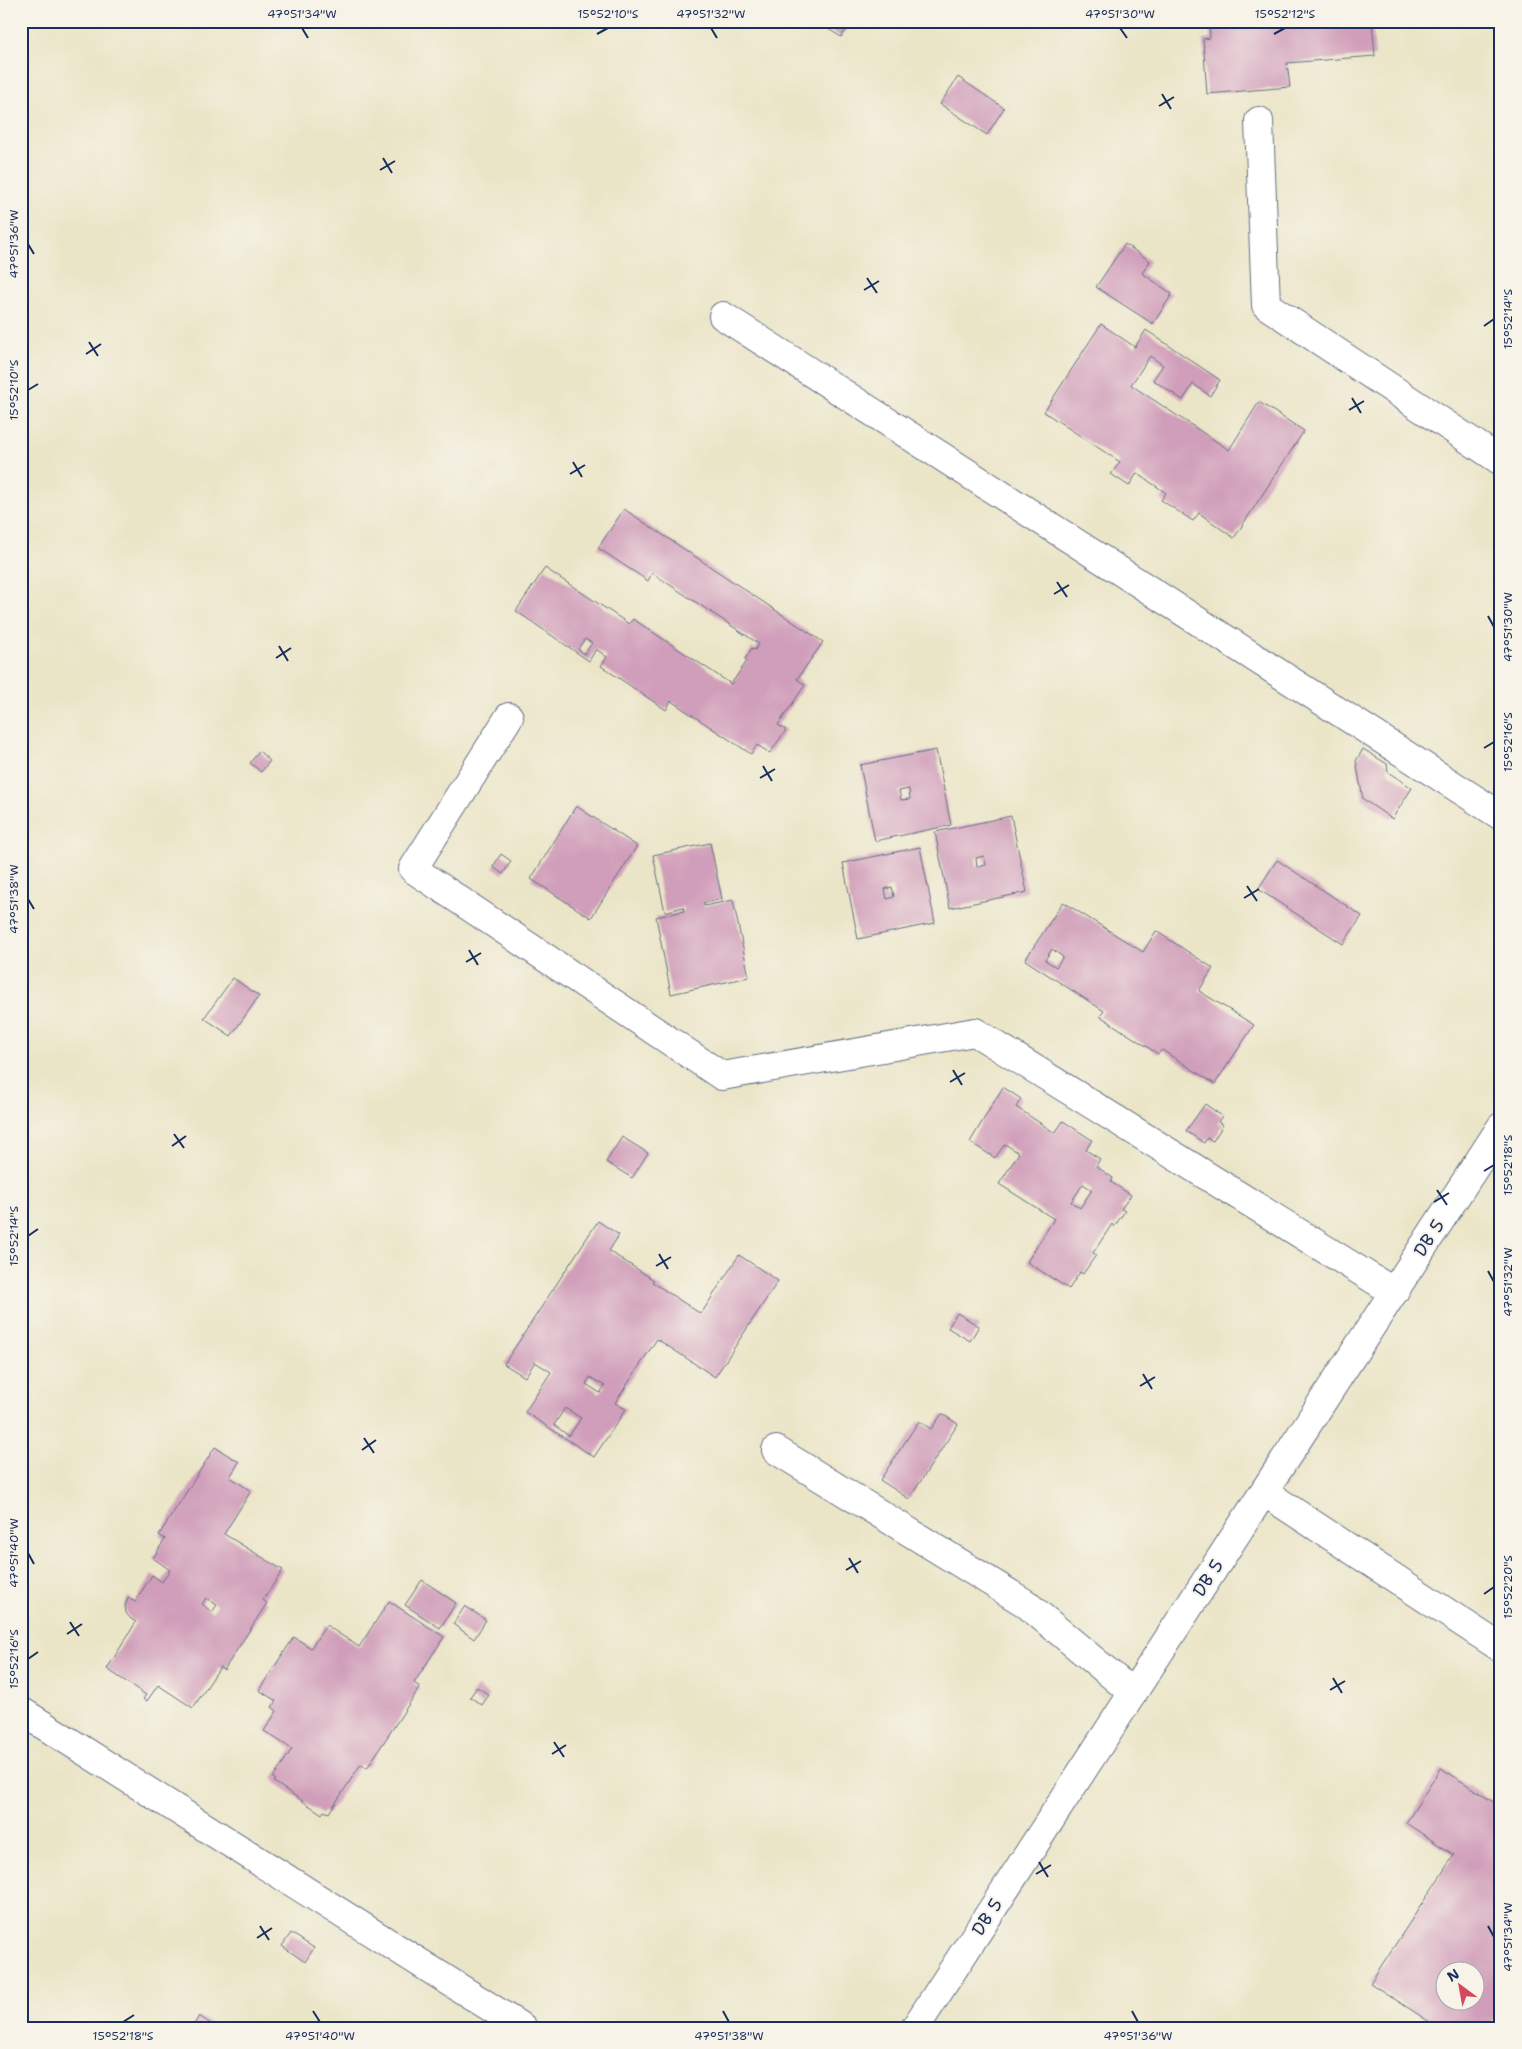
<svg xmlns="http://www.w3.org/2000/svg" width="1522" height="2049" font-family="'Shantell Sans',sans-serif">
	<rect width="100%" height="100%" fill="#f7f3e8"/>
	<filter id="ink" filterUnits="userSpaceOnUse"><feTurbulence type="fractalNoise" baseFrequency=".02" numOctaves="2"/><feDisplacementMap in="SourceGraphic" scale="10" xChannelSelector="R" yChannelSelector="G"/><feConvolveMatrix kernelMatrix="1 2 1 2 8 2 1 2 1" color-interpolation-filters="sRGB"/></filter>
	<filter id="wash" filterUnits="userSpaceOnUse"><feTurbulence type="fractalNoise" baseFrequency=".0096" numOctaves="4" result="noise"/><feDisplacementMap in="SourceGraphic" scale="20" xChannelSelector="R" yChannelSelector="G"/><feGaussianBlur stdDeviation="1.12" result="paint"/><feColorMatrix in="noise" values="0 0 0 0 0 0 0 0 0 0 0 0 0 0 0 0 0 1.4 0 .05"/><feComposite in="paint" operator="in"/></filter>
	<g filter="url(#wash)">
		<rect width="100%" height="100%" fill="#ebe5c8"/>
		<g id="blocks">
			<g fill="#d09eba" fill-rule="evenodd">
				<path d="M 825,21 L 842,21 L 849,26 L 841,37 L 822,25 Z"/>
				<path d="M 1209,21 L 1372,21 L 1375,56 L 1287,63 L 1290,87 L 1207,94 L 1203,39 L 1210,38 Z"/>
				<path d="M 958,77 L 1004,108 L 987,135 L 940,104 Z"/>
				<path d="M 1125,244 L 1150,261 L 1142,273 L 1172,294 L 1153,324 L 1096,287 Z"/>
				<path d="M 1101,324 L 1135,347 L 1146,330 L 1220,380 L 1210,396 L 1193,384 L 1183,400 L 1153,380 L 1163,365 L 1150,356 L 1131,385 L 1229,450 L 1259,402 L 1304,431 L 1234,538 L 1199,513 L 1193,521 L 1161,500 L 1166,493 L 1137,473 L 1129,486 L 1111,474 L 1120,462 L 1044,412 Z"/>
				<path d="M 624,509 L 823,642 L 797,679 L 805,685 L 778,725 L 786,730 L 770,753 L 757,745 L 751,754 L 671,701 L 666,710 L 601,666 L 607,657 L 596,649 L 589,661 L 516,611 L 545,568 L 629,624 L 633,619 L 731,684 L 747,661 L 745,659 L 752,648 L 755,650 L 759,644 L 652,573 L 648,581 L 598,548 ZM 585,639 L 592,643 L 584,654 L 578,649 Z"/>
				<path d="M 1363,749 L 1387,764 L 1388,772 L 1412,788 L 1392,819 L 1363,799 L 1356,761 Z"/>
				<path d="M 936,750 L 951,825 L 875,841 L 860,765 ZM 909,789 L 910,799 L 901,800 L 899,791 Z"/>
				<path d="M 259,751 L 270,761 L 261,772 L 250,763 Z"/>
				<path d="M 576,806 L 637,846 L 591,918 L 531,879 Z"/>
				<path d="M 1011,816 L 1027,892 L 950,908 L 935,832 ZM 984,856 L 986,865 L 977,867 L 976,858 Z"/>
				<path d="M 710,843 L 722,899 L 703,903 L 704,906 L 733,900 L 749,977 L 671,994 L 656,917 L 684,911 L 683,907 L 665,912 L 653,855 Z"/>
				<path d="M 920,847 L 935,923 L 858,939 L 843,863 ZM 892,887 L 894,897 L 887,899 L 885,889 Z"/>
				<path d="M 501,854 L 511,861 L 503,874 L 493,867 Z"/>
				<path d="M 1277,860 L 1362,916 L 1343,944 L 1258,889 Z"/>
				<path d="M 1063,902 L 1143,952 L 1156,931 L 1213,968 L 1199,991 L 1254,1025 L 1215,1084 L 1162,1050 L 1158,1054 L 1100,1016 L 1104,1011 L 1025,960 ZM 1052,949 L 1063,957 L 1056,967 L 1045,960 Z"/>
				<path d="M 233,978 L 259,996 L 231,1036 L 204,1018 Z"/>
				<path d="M 1003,1087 L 1021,1099 L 1016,1107 L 1055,1133 L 1063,1121 L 1092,1140 L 1086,1150 L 1100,1159 L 1096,1166 L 1113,1178 L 1111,1182 L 1131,1195 L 1121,1209 L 1125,1211 L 1114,1227 L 1112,1224 L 1093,1253 L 1096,1255 L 1083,1274 L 1080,1272 L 1069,1289 L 1027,1262 L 1054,1219 L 999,1184 L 1019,1153 L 1005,1144 L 995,1158 L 970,1142 ZM 1083,1184 L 1092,1190 L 1080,1208 L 1071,1202 Z"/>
				<path d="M 1205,1104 L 1222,1116 L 1218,1122 L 1223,1125 L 1213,1141 L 1207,1138 L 1204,1143 L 1186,1131 Z"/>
				<path d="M 622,1137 L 648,1153 L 632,1178 L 606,1162 Z"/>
				<path d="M 598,1221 L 619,1235 L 609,1251 L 654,1280 L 652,1282 L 701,1314 L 739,1255 L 778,1281 L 715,1377 L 657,1339 L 615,1403 L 626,1409 L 594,1457 L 525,1412 L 551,1372 L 535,1362 L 525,1377 L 504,1364 ZM 590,1377 L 605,1386 L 600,1393 L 586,1384 ZM 565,1408 L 581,1418 L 569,1436 L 554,1425 Z"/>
				<path d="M 957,1313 L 979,1326 L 970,1341 L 948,1328 Z"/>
				<path d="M 942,1414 L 958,1424 L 909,1499 L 880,1480 L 919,1421 L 931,1429 Z"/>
				<path d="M 215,1447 L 239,1462 L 230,1477 L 251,1491 L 224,1534 L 283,1570 L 263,1600 L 267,1603 L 224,1670 L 220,1667 L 193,1708 L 158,1685 L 147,1701 L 143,1699 L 146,1695 L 107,1669 L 136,1622 L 131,1619 L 126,1613 L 125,1606 L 128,1597 L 135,1602 L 152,1575 L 162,1582 L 170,1570 L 153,1558 L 165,1539 L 159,1535 ZM 206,1598 L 217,1605 L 212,1612 L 202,1604 Z"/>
				<path d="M 422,1580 L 456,1603 L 440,1628 L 405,1605 Z"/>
				<path d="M 389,1601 L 444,1637 L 414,1683 L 420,1687 L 367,1768 L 361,1764 L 329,1813 L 324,1811 L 322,1814 L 274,1782 L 276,1780 L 273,1778 L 292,1749 L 264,1731 L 277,1711 L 272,1707 L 276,1701 L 259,1690 L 294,1637 L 311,1648 L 326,1625 L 359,1647 Z"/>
				<path d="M 465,1606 L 486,1620 L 474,1639 L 453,1624 Z"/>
				<path d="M 477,1687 L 489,1695 L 482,1705 L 470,1697 Z"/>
				<path d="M 1441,1768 L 1501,1807 L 1501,2010 L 1489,2028 L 1439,2028 L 1370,1983 L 1454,1855 L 1406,1823 ZM 1444,1972 L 1474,1972 L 1474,2002 L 1444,2002 Z"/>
				<path d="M 291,1933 L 314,1948 L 305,1962 L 282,1946 Z"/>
				<path d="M 199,2016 L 217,2028 L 192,2028 Z"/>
			</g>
		</g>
	</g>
	<g filter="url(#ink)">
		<use href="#blocks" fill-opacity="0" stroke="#646f83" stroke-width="1"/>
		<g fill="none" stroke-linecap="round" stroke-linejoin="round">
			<defs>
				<g id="minor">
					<path d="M 1259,121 L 1266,305 L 1501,461"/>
					<path d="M 723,316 L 1501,816"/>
					<path d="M 509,717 L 413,869 L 722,1076 L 975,1032 L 1394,1292"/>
					<path d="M 776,1450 L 1025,1603 L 1133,1693"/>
					<path d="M 1264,1492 L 1501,1648"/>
					<path d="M 21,1711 L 523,2028"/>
					<path d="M 915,2028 L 1501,1127"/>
				</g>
			</defs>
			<use href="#minor" stroke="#646f83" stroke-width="30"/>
			<use href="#minor" stroke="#fff" stroke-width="28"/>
		</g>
	</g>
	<path fill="none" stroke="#1b2f5e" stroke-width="2" d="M 302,28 L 308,38M 711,28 L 717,38M 1120,28 L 1127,38M 597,34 L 608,28M 1274,34 L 1285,28M 1162,94 L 1171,109M 1159,106 L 1174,97M 383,158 L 392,173M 380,170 L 395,161M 28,244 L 34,254M 867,278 L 877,293M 864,290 L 879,281M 1484,326 L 1494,319M 89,342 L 98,356M 86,354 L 101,344M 28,390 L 38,384M 1352,398 L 1361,413M 1349,410 L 1364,401M 573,462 L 582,477M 570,474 L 585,465M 1057,582 L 1067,597M 1054,594 L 1069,585M 1488,616 L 1494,627M 279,646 L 288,661M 276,658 L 291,648M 1484,748 L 1494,742M 763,766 L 772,781M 760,778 L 775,769M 1247,886 L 1257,901M 1244,898 L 1259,889M 28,899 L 34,909M 469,950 L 478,965M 466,962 L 481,953M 953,1070 L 962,1085M 950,1082 L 965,1073M 174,1134 L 184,1148M 172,1146 L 186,1136M 1484,1171 L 1494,1165M 1437,1190 L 1447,1205M 1434,1202 L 1449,1193M 28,1236 L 38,1229M 659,1254 L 668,1269M 656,1266 L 671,1257M 1488,1271 L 1494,1282M 1143,1374 L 1152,1389M 1140,1386 L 1155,1377M 364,1438 L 374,1453M 362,1450 L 376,1440M 28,1553 L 34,1564M 849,1558 L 858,1573M 846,1570 L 861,1561M 1484,1594 L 1494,1587M 70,1622 L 79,1636M 67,1634 L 82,1624M 28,1659 L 38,1652M 1333,1678 L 1342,1693M 1330,1690 L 1345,1681M 554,1742 L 564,1757M 552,1754 L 566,1745M 1039,1862 L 1048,1877M 1036,1874 L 1051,1865M 260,1926 L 269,1940M 1488,1926 L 1494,1937M 257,1938 L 272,1928M 313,2011 L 320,2022M 723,2011 L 729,2022M 1132,2011 L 1138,2022M 123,2022 L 134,2015"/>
	<g text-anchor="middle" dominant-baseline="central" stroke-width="4" stroke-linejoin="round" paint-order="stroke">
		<g font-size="18" fill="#1b2f5e" stroke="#f7f3e8">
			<text transform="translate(1429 1238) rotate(-57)">DB 5</text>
			<text transform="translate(1208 1578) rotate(-57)">DB 5</text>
			<text transform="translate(987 1917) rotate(-57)">DB 5</text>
		</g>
	</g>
	<rect width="1522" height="2049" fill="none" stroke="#f7f3e8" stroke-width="55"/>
	<g transform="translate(1460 1986) rotate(328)"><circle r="24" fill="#f7f3e8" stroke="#9fa5b1"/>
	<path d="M0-4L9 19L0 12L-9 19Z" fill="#d1495b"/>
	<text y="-8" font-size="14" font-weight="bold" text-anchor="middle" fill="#1b2f5e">N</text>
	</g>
	<rect x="28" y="28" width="1466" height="1994" fill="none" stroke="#1b2f5e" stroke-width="2"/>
	<g font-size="12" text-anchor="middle" fill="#1b2f5e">
		<text x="302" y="18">47°51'34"W</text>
		<text x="608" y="18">15°52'10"S</text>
		<text x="711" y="18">47°51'32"W</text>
		<text x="1120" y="18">47°51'30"W</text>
		<text x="1285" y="18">15°52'12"S</text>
		<text transform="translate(14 244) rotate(-90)" y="4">47°51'36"W</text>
		<text transform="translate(1508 319) rotate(-90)" y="4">15°52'14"S</text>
		<text transform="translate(14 390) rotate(-90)" y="4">15°52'10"S</text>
		<text transform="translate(1508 627) rotate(-90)" y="4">47°51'30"W</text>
		<text transform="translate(1508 742) rotate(-90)" y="4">15°52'16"S</text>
		<text transform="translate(14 899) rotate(-90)" y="4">47°51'38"W</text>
		<text transform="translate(1508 1165) rotate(-90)" y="4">15°52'18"S</text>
		<text transform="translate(14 1236) rotate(-90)" y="4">15°52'14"S</text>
		<text transform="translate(1508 1282) rotate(-90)" y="4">47°51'32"W</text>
		<text transform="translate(14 1553) rotate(-90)" y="4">47°51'40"W</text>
		<text transform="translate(1508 1587) rotate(-90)" y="4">15°52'20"S</text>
		<text transform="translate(14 1659) rotate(-90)" y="4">15°52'16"S</text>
		<text transform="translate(1508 1937) rotate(-90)" y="4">47°51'34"W</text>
		<text x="123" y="2040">15°52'18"S</text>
		<text x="320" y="2040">47°51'40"W</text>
		<text x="729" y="2040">47°51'38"W</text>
		<text x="1138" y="2040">47°51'36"W</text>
	</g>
</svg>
